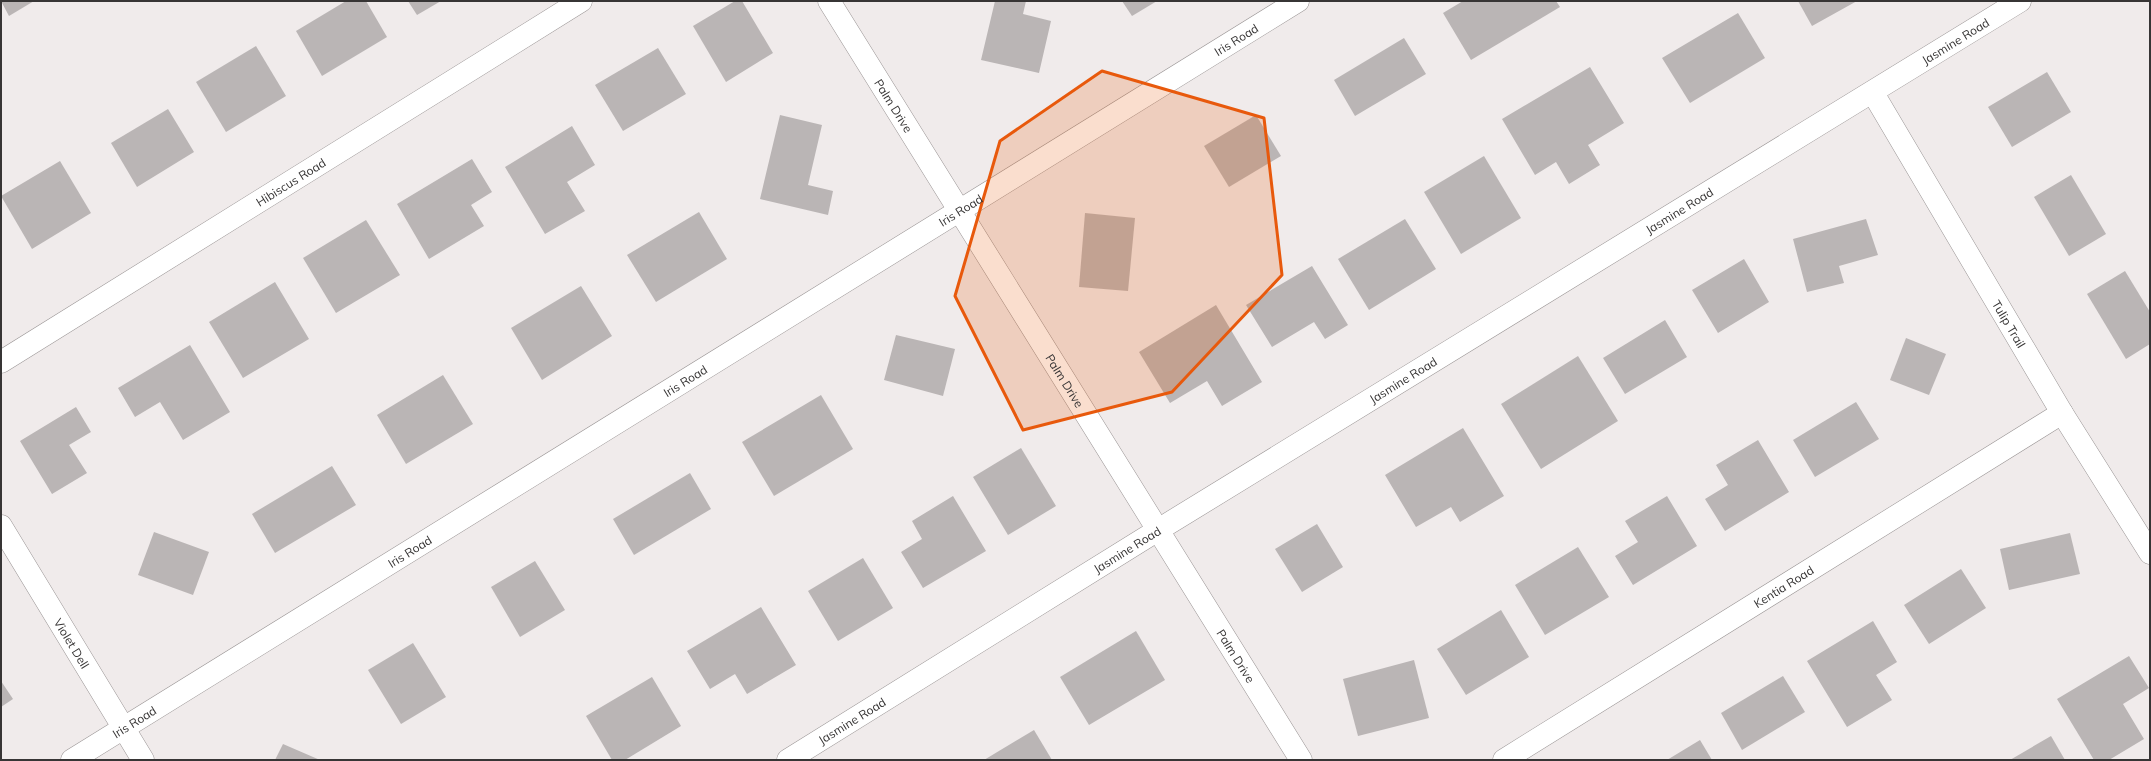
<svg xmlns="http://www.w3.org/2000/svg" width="2151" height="761" font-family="Mulish,sans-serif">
	<rect width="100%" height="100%" fill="#f0ebeb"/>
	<g fill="#bab5b5">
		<path d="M 1,1 L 34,1 L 9,16 Z"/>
		<path d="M 346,1 L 366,1 L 387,37 L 322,76 L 296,31 Z"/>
		<path d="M 408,1 L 441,1 L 417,15 Z"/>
		<path d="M 735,1 L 742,1 L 773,53 L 726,82 L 693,26 Z"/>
		<path d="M 995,1 L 1026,1 L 1023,14 L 1051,21 L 1039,73 L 981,60 Z"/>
		<path d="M 1122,1 L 1157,1 L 1132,16 Z"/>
		<path d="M 1463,1 L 1556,1 L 1560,7 L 1471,60 L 1443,13 Z"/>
		<path d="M 1798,1 L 1857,1 L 1812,26 Z"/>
		<path d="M 1738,13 L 1765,58 L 1690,103 L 1662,58 Z"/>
		<path d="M 1404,38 L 1426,74 L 1355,116 L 1334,80 Z"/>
		<path d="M 256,46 L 286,96 L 226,132 L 196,82 Z"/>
		<path d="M 658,48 L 686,94 L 623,131 L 595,85 Z"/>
		<path d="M 1590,67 L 1624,123 L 1588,145 L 1600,165 L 1569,184 L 1556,162 L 1535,175 L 1502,119 Z"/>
		<path d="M 2047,72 L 2071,112 L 2012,147 L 1988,107 Z"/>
		<path d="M 168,109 L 194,152 L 137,187 L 111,143 Z"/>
		<path d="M 780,115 L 822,125 L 808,185 L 833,191 L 828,215 L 760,199 Z"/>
		<path d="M 1256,115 L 1281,156 L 1229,187 L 1204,146 Z"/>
		<path d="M 572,126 L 595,165 L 567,182 L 585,211 L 545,234 L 505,167 Z"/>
		<path d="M 1484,156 L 1521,218 L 1461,254 L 1424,192 Z"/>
		<path d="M 472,159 L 492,192 L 471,205 L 484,226 L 429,259 L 397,204 Z"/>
		<path d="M 60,161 L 91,213 L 32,249 L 1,196 Z"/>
		<path d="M 2071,175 L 2106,234 L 2069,256 L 2034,197 Z"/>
		<path d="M 699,212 L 727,259 L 656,302 L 627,255 Z"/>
		<path d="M 1085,213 L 1135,218 L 1128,291 L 1079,287 Z"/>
		<path d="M 1405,219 L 1436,269 L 1369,310 L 1338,259 Z"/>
		<path d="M 1866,219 L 1878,255 L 1839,266 L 1844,283 L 1807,292 L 1793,239 Z"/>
		<path d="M 366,220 L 400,275 L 336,313 L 303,258 Z"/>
		<path d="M 1744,259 L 1769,302 L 1718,333 L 1692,290 Z"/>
		<path d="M 1312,266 L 1348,325 L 1325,339 L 1314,322 L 1272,347 L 1246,305 Z"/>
		<path d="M 2125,271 L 2150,312 L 2150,344 L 2126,359 L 2087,294 Z"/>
		<path d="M 275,282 L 309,339 L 243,378 L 209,322 Z"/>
		<path d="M 581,286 L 612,336 L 542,380 L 511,328 Z"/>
		<path d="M 1216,305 L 1262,382 L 1222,406 L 1207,381 L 1170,403 L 1139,352 Z"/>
		<path d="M 1665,320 L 1687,357 L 1625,394 L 1603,358 Z"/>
		<path d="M 896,335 L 955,349 L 943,396 L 884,380 Z"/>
		<path d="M 1906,338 L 1946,354 L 1929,395 L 1890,380 Z"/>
		<path d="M 190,345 L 230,412 L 183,440 L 160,402 L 135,417 L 118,388 Z"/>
		<path d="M 1578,356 L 1618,421 L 1541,469 L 1501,404 Z"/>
		<path d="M 443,375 L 473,424 L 406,464 L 377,415 Z"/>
		<path d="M 821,395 L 853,449 L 774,496 L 742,442 Z"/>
		<path d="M 1856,402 L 1879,439 L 1815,477 L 1793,440 Z"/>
		<path d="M 76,407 L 91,432 L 69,445 L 87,473 L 52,494 L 20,441 Z"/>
		<path d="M 1463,428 L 1504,496 L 1460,522 L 1451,507 L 1416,527 L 1385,475 Z"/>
		<path d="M 1758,440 L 1789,492 L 1725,531 L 1705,499 L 1728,485 L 1716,465 Z"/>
		<path d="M 1021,448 L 1056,506 L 1008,535 L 973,477 Z"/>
		<path d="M 332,466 L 356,505 L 275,553 L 252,514 Z"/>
		<path d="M 690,473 L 711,509 L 634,555 L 613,519 Z"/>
		<path d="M 953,496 L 986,551 L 923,588 L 901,552 L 922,539 L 912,521 Z"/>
		<path d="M 1667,496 L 1697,546 L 1633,585 L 1615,556 L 1638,542 L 1625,521 Z"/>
		<path d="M 1317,524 L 1343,567 L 1302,592 L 1275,549 Z"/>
		<path d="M 154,532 L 209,552 L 193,595 L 138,575 Z"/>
		<path d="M 2070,533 L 2080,574 L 2009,590 L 2000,549 Z"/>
		<path d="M 1578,547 L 1609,597 L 1545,635 L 1515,585 Z"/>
		<path d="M 863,558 L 893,608 L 838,641 L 808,591 Z"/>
		<path d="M 535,561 L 565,610 L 520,637 L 491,587 Z"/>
		<path d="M 1961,569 L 1986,608 L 1929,644 L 1904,605 Z"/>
		<path d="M 761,607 L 796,665 L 747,694 L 735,674 L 710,689 L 687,651 Z"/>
		<path d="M 1501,610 L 1529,657 L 1466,695 L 1437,649 Z"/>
		<path d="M 1873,621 L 1897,662 L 1876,675 L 1892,700 L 1847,727 L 1807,661 Z"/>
		<path d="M 1136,631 L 1165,680 L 1089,725 L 1060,677 Z"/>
		<path d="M 413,643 L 446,697 L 401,724 L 368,670 Z"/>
		<path d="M 2129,656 L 2149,688 L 2123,704 L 2144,739 L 2109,760 L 2094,760 L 2057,699 Z"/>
		<path d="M 1414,660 L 1429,718 L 1358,736 L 1343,679 Z"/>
		<path d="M 1783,676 L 1805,712 L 1742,750 L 1721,713 Z"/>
		<path d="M 652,677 L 681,726 L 625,760 L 612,760 L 586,716 Z"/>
		<path d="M 1,681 L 13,699 L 1,707 Z"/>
		<path d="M 1034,730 L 1052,760 L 984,760 Z"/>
		<path d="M 2051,736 L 2065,760 L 2010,760 Z"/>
		<path d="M 1700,740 L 1712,760 L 1667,760 Z"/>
		<path d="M 283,744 L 320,760 L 275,760 Z"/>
	</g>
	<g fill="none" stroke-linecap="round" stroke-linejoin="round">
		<defs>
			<g id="minor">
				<path id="s1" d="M 829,1 L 1301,760"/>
				<path id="s2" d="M 1873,93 L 2062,413 L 2150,553"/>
				<path id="s3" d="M 1,362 L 581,1"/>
				<path id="s4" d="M 1,526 L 143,760"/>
				<path id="s5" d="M 72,760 L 1298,1"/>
				<path id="s6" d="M 788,760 L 1158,530 L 2020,1"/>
				<path id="s7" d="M 1504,760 L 2062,413"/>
			</g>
		</defs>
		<use href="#minor" stroke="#9b9696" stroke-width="23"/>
		<use href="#minor" stroke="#fff" stroke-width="22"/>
	</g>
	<path fill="#e8590c" fill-opacity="0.2" stroke="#e8590c" stroke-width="3" stroke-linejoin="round" d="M 1102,71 L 1264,118 L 1282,275 L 1172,392 L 1023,430 L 955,296 L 1000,141 Z"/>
	<g text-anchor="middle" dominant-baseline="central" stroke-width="4" stroke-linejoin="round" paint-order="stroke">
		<g font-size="12" fill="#373535" stroke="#fff">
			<text stroke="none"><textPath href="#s5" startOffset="1369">Iris Road</textPath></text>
			<text stroke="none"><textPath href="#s6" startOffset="1371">Jasmine Road</textPath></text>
			<text stroke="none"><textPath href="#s1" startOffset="123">Palm Drive</textPath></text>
			<text stroke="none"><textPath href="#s3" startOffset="341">Hibiscus Road</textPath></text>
			<text stroke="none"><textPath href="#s5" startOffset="1045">Iris Road</textPath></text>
			<text stroke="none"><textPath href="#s6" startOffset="1047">Jasmine Road</textPath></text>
			<text stroke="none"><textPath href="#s2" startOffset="268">Tulip Trail</textPath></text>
			<text stroke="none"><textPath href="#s6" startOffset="723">Jasmine Road</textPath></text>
			<text stroke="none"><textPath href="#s5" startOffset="721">Iris Road</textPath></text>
			<text stroke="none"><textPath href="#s1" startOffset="447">Palm Drive</textPath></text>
			<text stroke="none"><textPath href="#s6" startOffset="399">Jasmine Road</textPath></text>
			<text stroke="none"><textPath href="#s5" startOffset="397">Iris Road</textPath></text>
			<text stroke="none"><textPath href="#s7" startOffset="329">Kentia Road</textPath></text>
			<text stroke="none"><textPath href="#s4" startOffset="137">Violet Dell</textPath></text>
			<text stroke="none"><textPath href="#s1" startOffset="771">Palm Drive</textPath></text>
			<text stroke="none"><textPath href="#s6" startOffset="75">Jasmine Road</textPath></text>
			<text stroke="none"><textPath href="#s5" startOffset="73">Iris Road</textPath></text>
		</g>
	</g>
	<rect width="2151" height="761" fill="none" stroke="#373535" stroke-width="4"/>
</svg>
